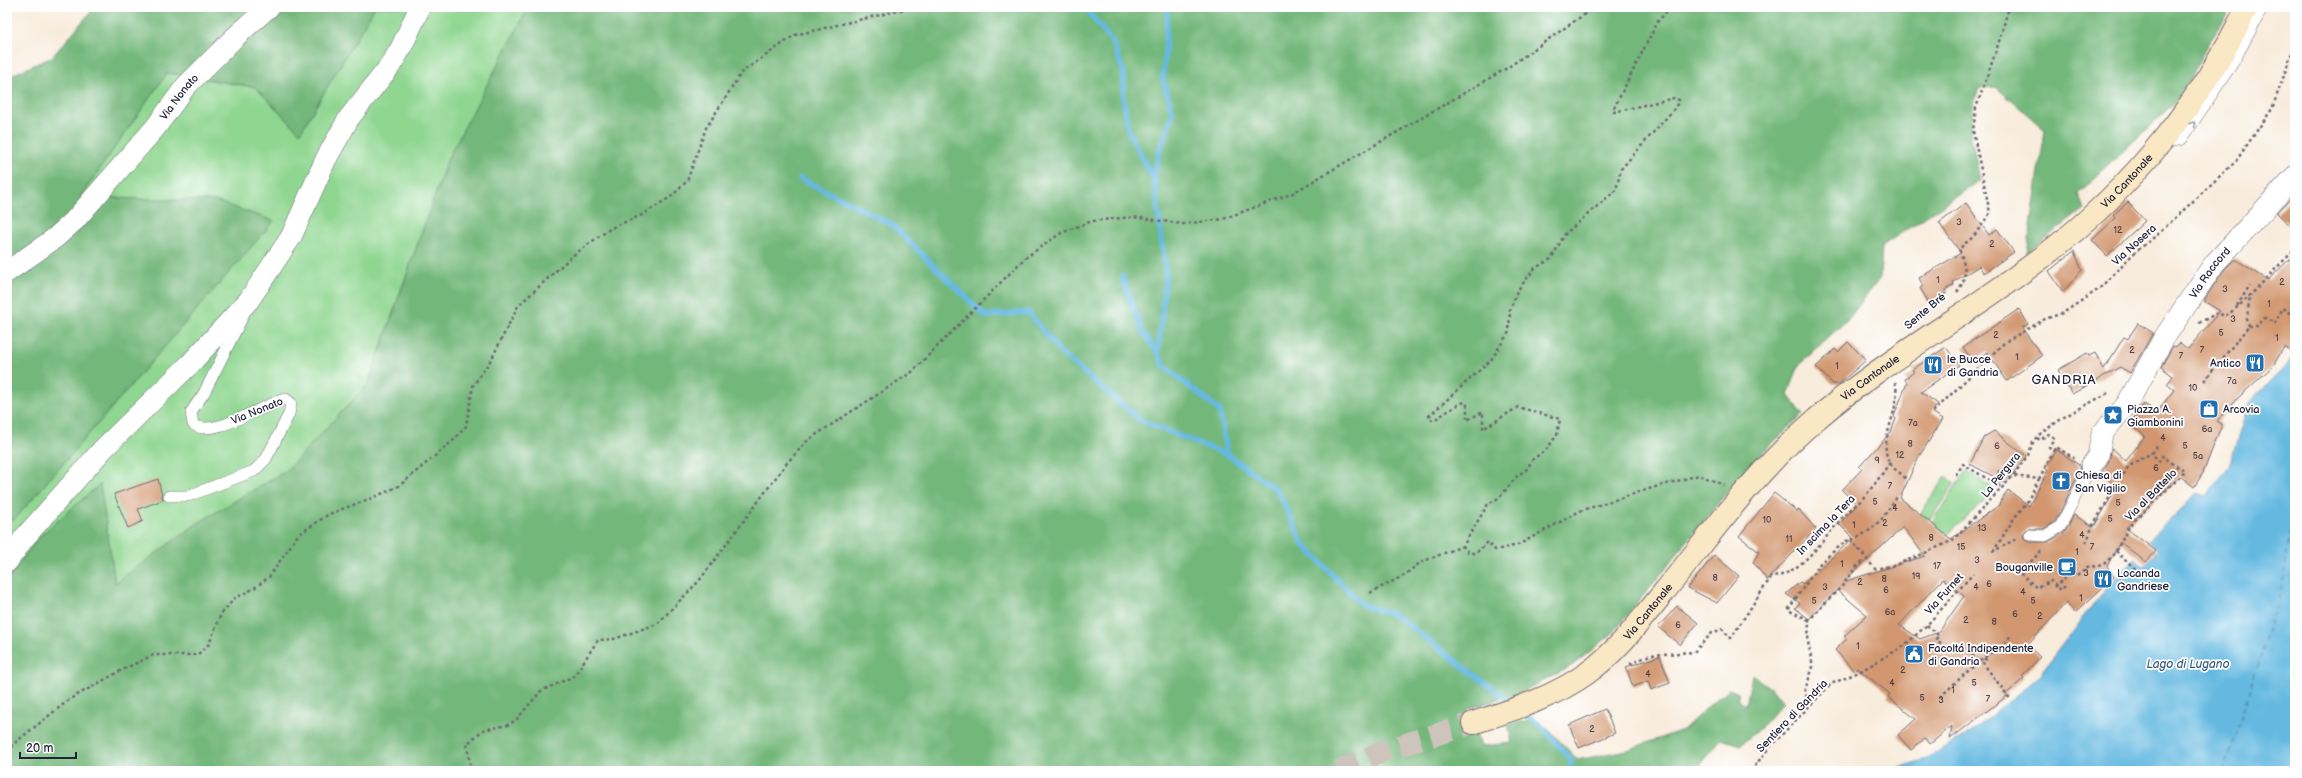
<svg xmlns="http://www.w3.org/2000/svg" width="2302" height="778" font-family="'Balsamiq Sans',sans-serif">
	<rect width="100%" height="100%" fill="#fff"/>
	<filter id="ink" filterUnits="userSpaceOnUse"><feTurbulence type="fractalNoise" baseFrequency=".025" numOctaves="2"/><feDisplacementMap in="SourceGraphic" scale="8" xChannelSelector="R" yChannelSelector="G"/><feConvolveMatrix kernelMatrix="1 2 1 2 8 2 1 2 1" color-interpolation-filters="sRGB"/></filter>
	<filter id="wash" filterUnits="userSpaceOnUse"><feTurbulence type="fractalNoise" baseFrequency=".012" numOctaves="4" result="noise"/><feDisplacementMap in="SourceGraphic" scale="16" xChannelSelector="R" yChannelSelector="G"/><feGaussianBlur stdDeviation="0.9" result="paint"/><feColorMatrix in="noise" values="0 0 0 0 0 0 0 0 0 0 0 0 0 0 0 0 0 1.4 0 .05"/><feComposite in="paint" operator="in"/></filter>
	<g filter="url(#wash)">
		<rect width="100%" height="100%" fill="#f8ecdc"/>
		<g fill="#8fd690" stroke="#587c66">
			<path d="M 375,7 L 529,7 L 448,158 L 368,384 L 286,471 L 198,523 L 115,583 L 100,485 L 39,537 L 7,580 L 7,520 L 14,520 L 273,221 L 215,201 L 80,197 L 167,73 L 255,87 L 300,132 Z"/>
			<path d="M 1966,471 L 1992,487 L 1983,502 L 1948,534 L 1932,522 Z"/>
			<path d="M 1946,477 L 1955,483 L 1929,520 L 1920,514 Z"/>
		</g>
		<g fill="#73b77a" stroke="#4a6c5a">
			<path d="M 95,7 L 375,7 L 300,133 L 255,87 L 167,73 L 80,197 L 215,201 L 274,221 L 14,520 L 7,520 L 7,77 L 52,57 Z"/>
			<path d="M 529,7 L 2232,7 L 2207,45 L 2192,76 L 2173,104 L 2078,194 L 2084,209 L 2027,253 L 2045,130 L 1996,87 L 1979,88 L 1973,107 L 1970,131 L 1980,180 L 1882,246 L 1880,278 L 1849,318 L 1799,365 L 1788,395 L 1803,415 L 1751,463 L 1613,633 L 1573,665 L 1551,677 L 1519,693 L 1467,709 L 1481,746 L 1512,743 L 1508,725 L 1529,720 L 1547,728 L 1578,760 L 1627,750 L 1683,730 L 1717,698 L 1730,689 L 1738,693 L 1739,701 L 1746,705 L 1752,675 L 1773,690 L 1783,703 L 1760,729 L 1740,745 L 1721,739 L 1696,771 L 7,771 L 7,580 L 39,537 L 100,484 L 115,583 L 198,523 L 286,471 L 368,384 L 448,158 Z"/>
		</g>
		<path fill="#65b9e1" stroke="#446e8e" d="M 2295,352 L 2295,771 L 1889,771 L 1923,760 L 1967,735 L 2036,679 L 2084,616 L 2134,558 L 2145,566 L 2158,550 L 2147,541 L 2197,493 L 2207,496 L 2229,466 L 2249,403 L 2289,363 Z"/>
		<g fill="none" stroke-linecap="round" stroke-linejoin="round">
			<g stroke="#65b9e1" stroke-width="5.5">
				<path d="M 1087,10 L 1113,43 L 1124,74 L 1123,96 L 1128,130 L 1154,180 L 1166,275 L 1158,353 L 1164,366 L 1219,410 L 1228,455"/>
				<path d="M 800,178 L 891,224 L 985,316 L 1028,312 L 1061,353 L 1140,420 L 1228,455 L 1277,490 L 1304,545 L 1362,605 L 1395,615 L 1513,704"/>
				<path d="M 1154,180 L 1158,156 L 1173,113 L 1163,79 L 1168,7"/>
				<path d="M 1122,276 L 1142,331 L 1158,353"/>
				<path d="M 1522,712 L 1540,725 L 1571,759 L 1570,771"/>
			</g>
			<path stroke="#3d5e7d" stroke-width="1" stroke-dasharray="5 4" stroke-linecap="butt" d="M 2224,771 L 2283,584 L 2295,490"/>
		</g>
		<g id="blocks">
			<g fill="#d2976f" fill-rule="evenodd">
				<path d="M 2295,194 L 2295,230 L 2277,213 Z"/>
				<path d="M 2128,202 L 2145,221 L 2107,256 L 2092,240 L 2116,218 L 2113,215 Z"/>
				<path d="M 1966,203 L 1989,235 L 1997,229 L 2014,252 L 1984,273 L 1979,266 L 1953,282 L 1954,285 L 1945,290 L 1947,293 L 1929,303 L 1920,288 L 1923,286 L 1919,278 L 1961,253 L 1939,223 Z"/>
				<path d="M 2074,251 L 2082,270 L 2063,292 L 2049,271 Z"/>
				<path d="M 2295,254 L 2295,342 L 2290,350 L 2284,347 L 2273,366 L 2240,396 L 2217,421 L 2222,424 L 2203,473 L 2194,487 L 2180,476 L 2126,528 L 2156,551 L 2146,562 L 2120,542 L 2107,566 L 2114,577 L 2075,613 L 2066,603 L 2027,645 L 2040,657 L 2022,676 L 2024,678 L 2006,694 L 2007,696 L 1950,739 L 1952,726 L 1930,744 L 1925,738 L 1911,750 L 1898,735 L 1916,719 L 1888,697 L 1890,694 L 1857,668 L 1854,671 L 1835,650 L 1847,639 L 1844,636 L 1867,615 L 1837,590 L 1809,619 L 1795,608 L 1800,603 L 1786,594 L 1800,582 L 1803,584 L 1853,538 L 1839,524 L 1857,505 L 1842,490 L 1862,469 L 1859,467 L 1891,432 L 1896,419 L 1894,416 L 1907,383 L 1905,379 L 1914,372 L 1912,370 L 1946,347 L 1959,365 L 1921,392 L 1938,404 L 1932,412 L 1943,419 L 1918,458 L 1900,498 L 1951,539 L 1998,506 L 2008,490 L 2029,506 L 2048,470 L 2045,468 L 2057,450 L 2079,465 L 2080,471 L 2055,522 L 2043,529 L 2027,529 L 2023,534 L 2024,538 L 2029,542 L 2048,542 L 2064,533 L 2074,515 L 2094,527 L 2117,487 L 2101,473 L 2108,463 L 2112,448 L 2126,461 L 2145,436 L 2130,424 L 2144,404 L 2157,412 L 2174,390 L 2167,384 L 2173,376 L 2161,367 L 2173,346 L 2175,347 L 2180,343 L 2188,349 L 2220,311 L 2205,302 L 2205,299 L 2223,271 L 2235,259 L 2268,280 ZM 1903,527 L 1925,556 L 1843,582 ZM 1943,579 L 1964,596 L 1939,632 L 1920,639 L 1899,625 Z"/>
				<path d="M 2019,309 L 2028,324 L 2022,328 L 2042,356 L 2007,381 L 1987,352 L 1973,362 L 1963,347 Z"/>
				<path d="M 2138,323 L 2153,333 L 2130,373 L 2120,367 L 2072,394 L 2058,370 L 2087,353 L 2089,356 L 2095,353 L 2104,369 L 2124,337 L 2128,339 Z"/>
				<path d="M 1848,342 L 1866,360 L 1839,384 L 1833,384 L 1816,367 L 1835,349 L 1838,352 Z"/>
				<path d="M 1994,431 L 2026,456 L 2006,483 L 1970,464 L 1984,437 Z"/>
				<path d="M 158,479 L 163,500 L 138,509 L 143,521 L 128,528 L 114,494 Z"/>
				<path d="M 1774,493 L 1797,511 L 1799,510 L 1816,529 L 1767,580 L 1753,562 L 1759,552 L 1739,536 Z"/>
				<path d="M 1714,555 L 1739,576 L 1717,603 L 1688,588 Z"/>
				<path d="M 1677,606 L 1698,623 L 1680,645 L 1658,627 Z"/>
				<path d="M 1660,656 L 1670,683 L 1651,690 L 1648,681 L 1633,687 L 1626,667 Z"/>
				<path d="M 1605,709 L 1615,733 L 1579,748 L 1569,725 Z"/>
			</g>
		</g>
	</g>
	<g filter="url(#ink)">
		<use href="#blocks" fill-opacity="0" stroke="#6d6973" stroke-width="1"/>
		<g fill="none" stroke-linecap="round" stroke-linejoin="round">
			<path stroke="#cdc4bc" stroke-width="22" stroke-dasharray="22 11" stroke-linecap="butt" d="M 1338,771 L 1387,750 L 1473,723"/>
			<defs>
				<g id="lane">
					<path d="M 2162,143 L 2182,139 L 2234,61 L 2263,7"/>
					<path d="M 169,496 L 188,496 L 254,471 L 266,459 L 289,414 L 291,403 L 286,399 C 264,403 212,440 193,424 L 191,412 L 204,393 L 243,316"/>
					<path d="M 2030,535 L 2045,536 L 2060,527 L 2091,466"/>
				</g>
				<g id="street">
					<path id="s1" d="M 7,272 L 55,238 L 74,221 L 155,128 L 186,86 L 234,38 L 269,7"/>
					<path id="s2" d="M 2091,466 L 2098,456 L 2102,434 L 2127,404 L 2164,338 L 2214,264 L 2295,176"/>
					<path d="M 7,562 L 24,538 L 103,449 L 190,364 L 249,300 L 291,237 L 326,159 L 349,118 L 390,66 L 401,48 L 420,7"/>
				</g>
				<g id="secondary">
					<path id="s3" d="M 1473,723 C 1512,710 1552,698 1586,674 C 1617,652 1640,621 1664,592 C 1711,534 1756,471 1813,422 C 1886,358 1973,312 2049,252 C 2133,187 2201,102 2247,7"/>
				</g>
			</defs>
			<use href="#lane" stroke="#6d6973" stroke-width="12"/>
			<use href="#street" stroke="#6d6973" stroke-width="22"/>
			<use href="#secondary" stroke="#6d6973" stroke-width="24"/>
			<g stroke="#6d6973" stroke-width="2.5" stroke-dasharray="3 3" stroke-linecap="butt">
				<path d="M 1671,7 L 1658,21 L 1613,110 L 1614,112 L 1674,98 L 1679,100 L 1675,108 L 1621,169 L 1616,190 L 1565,234 L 1551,259 L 1535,268 L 1517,291 L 1510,310 L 1509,332 L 1491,360 L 1429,416 L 1432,420 L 1434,420 L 1459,404 L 1465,402 L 1467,405 L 1467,420 L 1483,412 L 1483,429 L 1518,407 L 1560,419 L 1557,435 L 1546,450 L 1533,459 L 1526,470 L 1518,475 L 1500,497 L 1488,504 L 1463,546 L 1469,553 L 1476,553 L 1488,542 L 1495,550 L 1518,545 L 1580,511 L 1652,488 L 1699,475 L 1724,485"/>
				<path d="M 1957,292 C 1968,277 1966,266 1959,249 L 1974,236 L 1990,213 L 1973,131 L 1976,108 L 1997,48 L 2009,7"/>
				<path d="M 2237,306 L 2250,285"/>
				<path d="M 2199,323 L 2217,313 L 2225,316 C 2248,302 2273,269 2295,250"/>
				<path d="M 2249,326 L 2257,326 L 2265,318 L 2275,323 L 2283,308 L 2295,316"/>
				<path d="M 2249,326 L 2247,318 L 2250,295"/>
				<path d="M 2204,381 L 2249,326"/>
				<path d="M 1895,382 C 1903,409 1877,438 1889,462 C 1892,469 1902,473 1906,479"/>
				<path d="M 1933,412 L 2005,342 L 2045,319 L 2063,313 L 2099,289 L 2133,254 L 2157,235 L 2236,161 L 2272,109 L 2295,44"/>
				<path d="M 2037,438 L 2040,440 L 2049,434 L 2054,438 L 2049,447 L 2054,450 L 2056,447 L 2074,458"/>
				<path d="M 1956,475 L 1963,464 L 1994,483 L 2000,469 L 2004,471 L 1998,485 L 2002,488"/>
				<path d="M 2039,479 L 2054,450"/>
				<path d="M 1851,540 L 1875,569 L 1895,565 L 1923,554 L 1953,540 L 2013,476 L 2028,455 L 2034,440 L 2040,434 L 2064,417 L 2108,393"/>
				<path d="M 2086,543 L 2093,525 L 2128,467 L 2151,453 L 2158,445"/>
				<path d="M 2041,551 L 2021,572 L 2021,574 L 2037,588 L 2051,581 L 2061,590 L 2065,586"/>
				<path d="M 2116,551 L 2130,525 L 2185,472 L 2162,456 L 2159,461 L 2151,453"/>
				<path d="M 1992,552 L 2016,539"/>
				<path d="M 1993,552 L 2015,517 L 2027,502 L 2039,479 L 2013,476"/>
				<path d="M 2077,575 L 2089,566 C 2103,568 2107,562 2116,551 L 2142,577"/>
				<path d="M 2054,587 L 2072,572"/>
				<path d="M 1370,593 L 1403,576 L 1421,562 L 1463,546"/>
				<path d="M 1809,620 L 1788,610 L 1821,562 L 1846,541 L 1855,539 L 1870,530 L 1882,519 L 1897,497"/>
				<path d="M 1927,625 L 1939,636 L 1936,639 L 1951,652 L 1961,646 L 1979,661"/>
				<path d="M 1984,658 L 1986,660 L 1983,663 L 2011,700"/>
				<path d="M 1630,664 L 1650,655 L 1694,652 L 1712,633 L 1722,629 L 1731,638 L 1771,577 C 1800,576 1825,537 1843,517 C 1849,510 1857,505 1863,498 C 1874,486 1882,474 1891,461"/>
				<path d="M 1816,697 L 1807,700 L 1805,690 L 1813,667 L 1808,642 L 1809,620 L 1842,586 L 1855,568 L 1865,560"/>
				<path d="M 1940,697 L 1979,661 L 2004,644 L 2012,634"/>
				<path d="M 7,752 L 17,741 L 70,699 L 122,670 L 153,655 L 197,655 L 209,644 L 221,614 L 235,598 L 253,589 L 269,577 L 298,535 L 329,514 L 372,498 L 399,486 L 455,439 L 466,426 L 473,386 L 492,358 L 518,306 L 572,256 L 611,228 L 642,215 L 672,196 L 687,181 L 706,128 L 742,72 L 795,35 L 914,7"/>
				<path d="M 471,771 L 467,744 L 483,730 L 508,725 L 516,720 L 541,691 L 574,676 L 598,640 L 614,639 L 657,624 L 699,581 L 786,464 L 808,440 L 912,372 L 1025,258 L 1061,233 L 1092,221 L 1133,217 L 1183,224 L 1223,219 L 1291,194 L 1507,68 L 1595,7"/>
				<path d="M 1751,771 L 1768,749 L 1831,684 L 1859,672 L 1904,646 L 1927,625 L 1973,574"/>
			</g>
			<use href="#lane" stroke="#fff" stroke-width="11"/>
			<use href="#street" stroke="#fff" stroke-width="21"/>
			<use href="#secondary" stroke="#fae7c3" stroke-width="22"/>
		</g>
		<defs><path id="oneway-chevron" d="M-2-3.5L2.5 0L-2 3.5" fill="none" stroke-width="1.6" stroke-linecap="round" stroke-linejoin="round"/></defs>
		<use stroke="#9c9ca7" href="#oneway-chevron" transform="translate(2193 124) rotate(-54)"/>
	</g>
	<defs>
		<symbol id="restaurant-square" viewBox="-11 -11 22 22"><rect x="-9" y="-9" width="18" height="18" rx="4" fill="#1f6fb2" stroke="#fff"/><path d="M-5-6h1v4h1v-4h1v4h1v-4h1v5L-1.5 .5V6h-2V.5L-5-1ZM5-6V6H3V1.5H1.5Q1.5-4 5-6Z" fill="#fff"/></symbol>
		<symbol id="shop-square" viewBox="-11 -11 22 22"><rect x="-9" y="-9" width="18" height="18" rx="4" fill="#1f6fb2" stroke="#fff"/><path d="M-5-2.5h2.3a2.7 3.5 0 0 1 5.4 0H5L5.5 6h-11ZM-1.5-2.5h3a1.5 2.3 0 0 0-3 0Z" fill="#fff"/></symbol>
		<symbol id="sight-square" viewBox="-11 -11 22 22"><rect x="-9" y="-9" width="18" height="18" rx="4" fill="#1f6fb2" stroke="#fff"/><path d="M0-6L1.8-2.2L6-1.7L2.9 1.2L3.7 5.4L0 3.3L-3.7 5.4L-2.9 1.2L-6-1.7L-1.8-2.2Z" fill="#fff"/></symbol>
		<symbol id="church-square" viewBox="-11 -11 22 22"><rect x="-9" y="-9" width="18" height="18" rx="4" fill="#1f6fb2" stroke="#fff"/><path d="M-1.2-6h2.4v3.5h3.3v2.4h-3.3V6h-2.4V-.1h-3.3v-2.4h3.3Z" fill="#fff"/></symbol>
		<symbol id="cafe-square" viewBox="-11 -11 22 22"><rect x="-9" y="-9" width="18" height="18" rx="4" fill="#1f6fb2" stroke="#fff"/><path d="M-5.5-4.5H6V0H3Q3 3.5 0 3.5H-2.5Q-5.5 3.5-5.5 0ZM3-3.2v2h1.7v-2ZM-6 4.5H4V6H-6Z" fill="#fff"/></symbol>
		<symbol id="civic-square" viewBox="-11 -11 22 22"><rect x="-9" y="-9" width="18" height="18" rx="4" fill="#1f6fb2" stroke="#fff"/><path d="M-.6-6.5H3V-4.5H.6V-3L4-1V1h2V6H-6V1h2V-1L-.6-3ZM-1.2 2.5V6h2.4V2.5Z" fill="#fff"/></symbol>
	</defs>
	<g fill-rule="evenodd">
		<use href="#restaurant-square" x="2244" y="352" width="22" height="22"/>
		<use href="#restaurant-square" x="1922" y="354" width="22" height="22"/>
		<use href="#shop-square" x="2198" y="398" width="22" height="22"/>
		<use href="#sight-square" x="2102" y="404" width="22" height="22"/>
		<use href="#church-square" x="2050" y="470" width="22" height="22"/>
		<use href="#cafe-square" x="2056" y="556" width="22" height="22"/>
		<use href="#restaurant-square" x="2092" y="568" width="22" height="22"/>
		<use href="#civic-square" x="1903" y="643" width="22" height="22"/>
	</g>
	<g text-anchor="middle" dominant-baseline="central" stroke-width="3.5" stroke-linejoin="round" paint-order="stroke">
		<g font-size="9" fill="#4e3f48">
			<text x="1959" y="222">3</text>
			<text x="2118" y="230">12</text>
			<text x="1992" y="244">2</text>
			<text x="1938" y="280">1</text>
			<text x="2282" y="282">2</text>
			<text x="2225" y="289">3</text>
			<text x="2269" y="304">1</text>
			<text x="2233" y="319">3</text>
			<text x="2221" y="333">5</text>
			<text x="1996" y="335">2</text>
			<text x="2277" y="338">1</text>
			<text x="2132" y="350">2</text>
			<text x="2202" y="350">7</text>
			<text x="2181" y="356">7</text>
			<text x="2017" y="357">1</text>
			<text x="1837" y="366">1</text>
			<text x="2232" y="381">7a</text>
			<text x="2193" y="388">10</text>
			<text x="1913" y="423">7a</text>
			<text x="2207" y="429">6a</text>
			<text x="2163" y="438">4</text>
			<text x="1910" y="444">8</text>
			<text x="1997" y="446">6</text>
			<text x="2185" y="446">5</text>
			<text x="1900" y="455">12</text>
			<text x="2198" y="456">5a</text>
			<text x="1877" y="460">9</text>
			<text x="2156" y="468">6</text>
			<text x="1890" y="486">7</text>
			<text x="1875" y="502">5</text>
			<text x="2118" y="503">5</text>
			<text x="1895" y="508">4</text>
			<text x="2110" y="519">5</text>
			<text x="1767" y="520">10</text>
			<text x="1885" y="523">2</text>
			<text x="1854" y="525">1</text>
			<text x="1982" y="528">13</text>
			<text x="2082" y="535">4</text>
			<text x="1931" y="538">8</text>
			<text x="1789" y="539">11</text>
			<text x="1961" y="547">15</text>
			<text x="2092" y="547">7</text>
			<text x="2077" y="552">1</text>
			<text x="1977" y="560">3</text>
			<text x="1842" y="564">1</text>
			<text x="1937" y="566">17</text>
			<text x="2086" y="573">3</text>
			<text x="1916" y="576">19</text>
			<text x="1715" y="578">8</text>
			<text x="1884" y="579">8</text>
			<text x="1860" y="582">2</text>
			<text x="1989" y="584">6</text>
			<text x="1825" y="587">3</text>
			<text x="1976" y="587">4</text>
			<text x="1886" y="590">6</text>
			<text x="2023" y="592">4</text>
			<text x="2081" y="598">1</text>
			<text x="1814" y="601">5</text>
			<text x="2033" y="601">5</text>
			<text x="1890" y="612">6a</text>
			<text x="2015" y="614">6</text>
			<text x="2040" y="616">2</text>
			<text x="1966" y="620">2</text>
			<text x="1994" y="622">8</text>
			<text x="1678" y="625">6</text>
			<text x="1858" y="646">1</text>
			<text x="1903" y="670">2</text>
			<text x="1648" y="674">4</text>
			<text x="1892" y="683">4</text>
			<text x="1974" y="683">5</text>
			<text x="1953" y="690">1</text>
			<text x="1922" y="698">5</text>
			<text x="1988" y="699">7</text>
			<text x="1941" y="700">3</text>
			<text x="1592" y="729">2</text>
		</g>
		<g font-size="11" fill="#22223b" stroke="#fff">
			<text stroke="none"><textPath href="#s1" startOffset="247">Via Nonato</textPath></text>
			<text stroke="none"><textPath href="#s3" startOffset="860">Via Cantonale</textPath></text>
			<text transform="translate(2134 245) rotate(-42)">Via Nosera</text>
			<text stroke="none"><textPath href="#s2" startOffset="229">Via Raccord</textPath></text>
			<text transform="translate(1925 311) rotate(-40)">Sente Bré</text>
			<text stroke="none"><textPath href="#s3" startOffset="536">Via Cantonale</textPath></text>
			<text transform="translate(257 411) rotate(-22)">Via Nonato</text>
			<text transform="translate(2001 475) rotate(-51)">La Pergura</text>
			<text transform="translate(2151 495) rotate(-45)">Via al Battello</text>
			<text transform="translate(1826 525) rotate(-46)">In scima la Tera</text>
			<text transform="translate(1944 594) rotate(-48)">Via Furnet</text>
			<text stroke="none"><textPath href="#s3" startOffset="212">Via Cantonale</textPath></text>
			<text transform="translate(1792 716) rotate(-46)">Sentiero di Gandria</text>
		</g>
		<g font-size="11" fill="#22223b" stroke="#fff" text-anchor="start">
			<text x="1947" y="359">le Bucce<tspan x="1947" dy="13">di Gandria</tspan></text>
			<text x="2241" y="363" text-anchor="end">Antico</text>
			<text x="2127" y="409">Piazza A.<tspan x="2127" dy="13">Giambonini</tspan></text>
			<text x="2223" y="409">Arcovia</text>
			<text x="2075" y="475">Chiesa di<tspan x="2075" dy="13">San Vigilio</tspan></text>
			<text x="2053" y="567" text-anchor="end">Bouganville</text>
			<text x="2117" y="573">Locanda<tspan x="2117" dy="13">Gandriese</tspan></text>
			<text x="1928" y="648">Facoltá Indipendente<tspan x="1928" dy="13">di Gandria</tspan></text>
		</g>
		<g font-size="12" font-style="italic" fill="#3d5e7d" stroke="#fff">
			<text x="2188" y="664">Lago di Lugano</text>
		</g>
		<g font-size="13" letter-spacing="1" fill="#22223b" stroke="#fff">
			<text x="2064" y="380">GANDRIA</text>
		</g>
	</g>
	<rect width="2302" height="778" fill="none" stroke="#fff" stroke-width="24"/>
	<path d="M20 752v6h56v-6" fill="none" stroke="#22223b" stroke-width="2"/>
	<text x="26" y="752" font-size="12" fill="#22223b" stroke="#ffffff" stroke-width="3" paint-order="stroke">20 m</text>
</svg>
